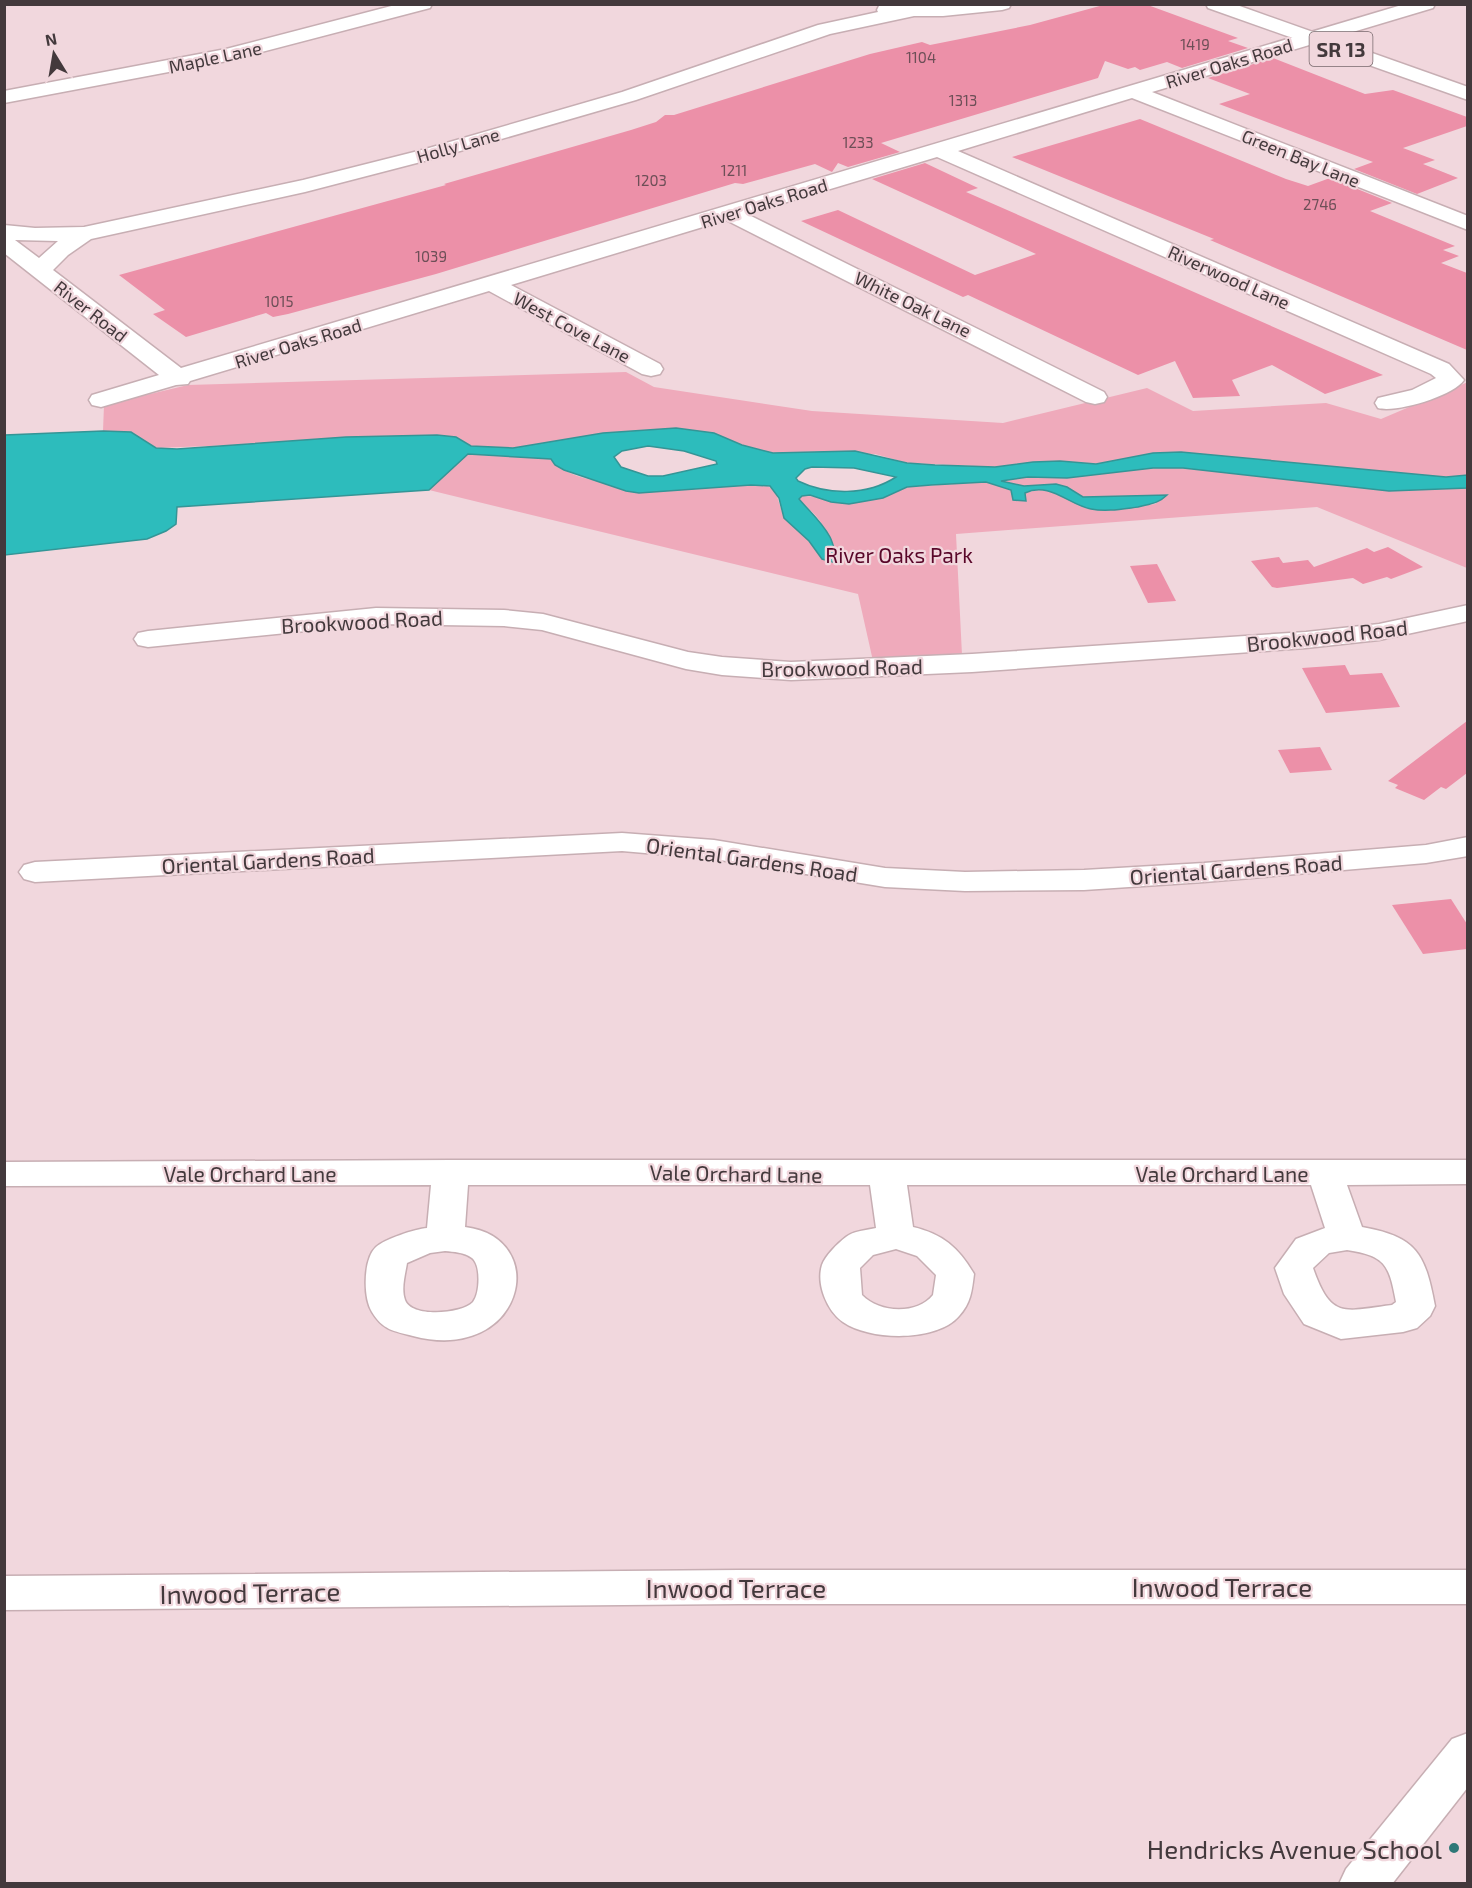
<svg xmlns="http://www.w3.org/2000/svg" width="1472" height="1888" font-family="'Exo 2',sans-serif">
	<rect width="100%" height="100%" fill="#f1d7dd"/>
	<g fill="#efaabb">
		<path d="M 626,372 L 654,387 L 812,411 L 1003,423 L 1147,388 L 1193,411 L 1326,403 L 1381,419 L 1468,382 L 1467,475 L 1446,477 L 1181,452 L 1153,453 L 1096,464 L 1060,461 L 995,467 L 907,463 L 875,454 L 773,453 L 742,445 L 714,433 L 676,428 L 603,433 L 513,448 L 471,446 L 456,437 L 156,448 L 131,432 L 103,431 L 104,405 L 188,385 Z"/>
		<path d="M 468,454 L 551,459 C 577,497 720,486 763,484 L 775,490 L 784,518 L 809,541 L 822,559 L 839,564 C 833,547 828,530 816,516 C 811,510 804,505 799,499 L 802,496 L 883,498 L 907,487 L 986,482 L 1025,493 L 1037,490 L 1051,491 L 1076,503 L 1140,506 L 1155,504 L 1166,495 L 1082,497 L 1067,487 L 1056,484 L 1024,487 L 1000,481 L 1028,477 L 1067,478 L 1153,468 L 1183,468 L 1389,491 L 1467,488 L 1467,568 L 1317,507 L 956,534 L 962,655 L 873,661 L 858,594 L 429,490 Z"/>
	</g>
	<path fill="#2dbcbc" stroke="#349596" stroke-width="1.5" fill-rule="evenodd" d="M 676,428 L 714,433 L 742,445 L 773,453 L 855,451 L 907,463 L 935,465 L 995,467 L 1033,462 L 1060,461 L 1096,464 L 1153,453 L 1181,452 L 1446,477 L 1467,475 L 1467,488 L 1389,491 L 1183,468 L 1153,468 L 1067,478 L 1028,477 L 1001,481 L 1024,486 L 1056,484 L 1067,487 L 1083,497 L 1167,495 C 1158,504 1149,504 1138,507 C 1122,509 1106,512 1091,509 C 1069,505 1049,481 1025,493 L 1026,501 L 1013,500 L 1011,490 L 986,482 L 931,485 L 907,487 L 883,498 L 849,504 L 831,502 L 810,495 L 802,496 L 799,499 C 810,512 821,521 830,537 C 834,545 835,555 840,564 L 822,559 L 809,541 L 784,518 L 779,498 L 770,486 L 751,485 L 639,493 L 626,491 L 564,470 L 555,465 L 551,459 L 468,454 L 429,490 L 177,507 L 176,524 L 166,531 L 147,539 L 5,555 L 5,435 L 103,431 L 131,432 L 156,448 L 177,449 L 346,437 L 437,435 L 456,437 L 471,446 L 513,448 L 603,433 ZM 648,446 L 684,451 L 716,461 L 717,464 L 663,476 L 648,476 L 621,467 L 614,457 L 622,451 ZM 812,467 L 854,468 L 896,477 C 867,496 827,495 798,481 L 796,478 L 805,469 Z"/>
	<g fill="#ec90a8">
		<path d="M 1107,4 L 1145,4 L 1238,38 L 1228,41 L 1248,48 L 1182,68 L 1167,62 L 1140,70 L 1135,67 L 1128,69 L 1105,61 L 1098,78 L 881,143 L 900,152 L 848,167 L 838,163 L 832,172 L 815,164 L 743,184 L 735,183 L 436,274 L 288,314 L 273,317 L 266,313 L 186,337 L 153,314 L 165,310 L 119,275 L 446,185 L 444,184 L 631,130 L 656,122 L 665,115 L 674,115 L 870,54 L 922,42 L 930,45 L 1030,25 Z"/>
		<path d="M 1273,58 L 1365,94 L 1393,90 L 1467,117 L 1467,126 L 1403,148 L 1435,160 L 1423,164 L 1458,178 L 1417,194 L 1354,169 L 1373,162 L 1219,104 L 1250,94 L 1208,78 Z"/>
		<path d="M 1140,119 L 1286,179 L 1308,186 L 1330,178 L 1392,203 L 1370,211 L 1455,246 L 1443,250 L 1459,256 L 1441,263 L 1467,273 L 1467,350 L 1210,240 L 1214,239 L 1012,157 Z"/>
		<path d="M 925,163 L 978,188 L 966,192 L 1383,375 L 1325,394 L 1272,365 L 1232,380 L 1240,396 L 1193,398 L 1175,361 L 1138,375 L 968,295 L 963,297 L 801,221 L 838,210 L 975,275 L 1036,254 L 872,179 Z"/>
		<path d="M 1388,547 L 1423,567 L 1391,579 L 1387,577 L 1363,584 L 1353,578 L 1277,588 L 1272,587 L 1251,561 L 1279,557 L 1283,563 L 1308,560 L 1314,567 L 1367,548 L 1374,552 Z"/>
		<path d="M 1157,564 L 1176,601 L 1148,603 L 1130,566 Z"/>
		<path d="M 1345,665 L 1350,675 L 1382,673 L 1400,707 L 1326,713 L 1302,668 Z"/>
		<path d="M 1467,721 L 1467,773 L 1446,789 L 1441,787 L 1424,800 L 1395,788 L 1398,785 L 1388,781 Z"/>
		<path d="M 1320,747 L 1332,770 L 1290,773 L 1278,750 Z"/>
		<path d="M 1451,899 L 1467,924 L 1467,949 L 1423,954 L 1392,905 Z"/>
	</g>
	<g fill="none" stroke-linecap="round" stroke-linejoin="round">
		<defs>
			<g id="minor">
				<path d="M 399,4 L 432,4 L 430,8 L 227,61 L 4,103 L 4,91 L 226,49 Z"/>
				<path d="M 886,4 L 1011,4 L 1009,8 L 1002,10 L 943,16 L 914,16 L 830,34 L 636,100 L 436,158 L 305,192 L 91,239 L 68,255 L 53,270 L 181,368 L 1405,4 L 1435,4 L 1433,8 L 1152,92 L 1468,216 L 1468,230 L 1132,98 L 958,151 L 1449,364 L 1464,380 C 1453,396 1397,413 1378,408 L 1375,403 L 1378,398 L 1412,390 L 1436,378 L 1431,374 L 937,157 L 747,214 L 1104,392 L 1107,397 L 1104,402 L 1095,404 L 1086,402 L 726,220 L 511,285 L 660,364 L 663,369 L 660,374 L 651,376 L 642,374 L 489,291 L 190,381 L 188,384 L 176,385 L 101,407 L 92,405 L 89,400 L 92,395 L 159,375 L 4,253 L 4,225 L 35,228 L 84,227 L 303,180 L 422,150 L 622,92 L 818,25 L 878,12 L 877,10 L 879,6 ZM 15,240 L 58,241 L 39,258 Z"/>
				<path d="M 1468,605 L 1468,621 L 1379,640 L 1306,648 L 972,672 L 791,680 L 722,675 L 686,669 L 542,630 L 504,626 L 376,624 L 148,647 L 138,645 L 134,639 L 138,633 L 148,631 L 376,608 L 504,610 L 543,614 L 688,652 L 722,657 L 791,662 L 972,654 L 1306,632 L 1379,624 Z"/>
				<path d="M 622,833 L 714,840 L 885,868 L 965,872 L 1084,870 L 1204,863 L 1426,845 L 1468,837 L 1468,856 L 1426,863 L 1204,882 L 1084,890 L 965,891 L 885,887 L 714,859 L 622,851 L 35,882 L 24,879 L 19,872 L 24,865 L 35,862 Z"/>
				<path d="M 451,1160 L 1468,1160 L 1468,1184 L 1347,1185 L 1362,1227 C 1417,1237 1425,1253 1435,1306 L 1430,1316 L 1417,1328 L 1403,1332 L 1341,1339 L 1304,1324 L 1284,1294 L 1275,1268 L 1296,1239 L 1325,1228 L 1311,1185 L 907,1185 L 913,1227 C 943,1234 959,1248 974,1274 C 972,1290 971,1303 959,1316 C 937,1342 870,1341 843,1322 C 827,1311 816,1284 822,1265 C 825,1256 838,1243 846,1237 C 853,1231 867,1230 876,1228 L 870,1185 L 468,1185 L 465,1227 C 553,1238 523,1365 413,1336 C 393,1331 383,1330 372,1312 C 363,1298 363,1259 376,1247 C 385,1239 415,1229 427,1228 L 431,1185 L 4,1186 L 4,1162 ZM 896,1249 L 917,1256 L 936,1275 L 933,1295 C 917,1315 879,1313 862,1295 L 860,1268 L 873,1255 ZM 1347,1250 C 1386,1256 1389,1265 1396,1302 L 1392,1305 C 1344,1311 1331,1320 1313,1268 L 1329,1253 ZM 445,1251 C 454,1252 464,1252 472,1258 C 481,1265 480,1293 473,1302 C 462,1314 411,1318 405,1300 C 401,1289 405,1275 407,1263 L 430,1253 Z"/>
				<path d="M 739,1570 L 1468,1570 L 1468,1604 L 739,1604 L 4,1610 L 4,1576 Z"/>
				<path d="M 1468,1733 L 1468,1787 L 1392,1884 L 1339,1884 L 1346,1869 L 1452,1739 Z"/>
			</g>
			<path id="major" d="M 1206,4 L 1234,4 L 1468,87 L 1468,100 L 1208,8 Z"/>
		</defs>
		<use href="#minor" stroke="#c7aeb3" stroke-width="3"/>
		<use href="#major" stroke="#c7aeb3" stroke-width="3"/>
		<use href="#minor" fill="#fff" fill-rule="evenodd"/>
		<use href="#major" fill="#fff" fill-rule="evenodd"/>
	</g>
	<circle fill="#2e7877" stroke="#f1d7dd" stroke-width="2" cx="1454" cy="1848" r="6"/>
	<g text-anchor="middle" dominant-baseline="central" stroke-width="4.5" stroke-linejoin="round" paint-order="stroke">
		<g font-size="15" fill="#6d4f57">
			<text x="1195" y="44">1419</text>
			<text x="921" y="57">1104</text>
			<text x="963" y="100">1313</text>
			<text x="858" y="142">1233</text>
			<text x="734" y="170">1211</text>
			<text x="651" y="180">1203</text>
			<text x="1320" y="204">2746</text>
			<text x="431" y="256">1039</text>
			<text x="279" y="301">1015</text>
		</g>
		<g font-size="18" fill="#43393c" stroke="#f1d7dd">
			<text transform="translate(215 57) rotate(-12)">Maple Lane</text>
			<text transform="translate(1229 63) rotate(-17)">River Oaks Road</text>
			<text transform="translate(458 145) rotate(-16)">Holly Lane</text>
			<text transform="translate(1301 158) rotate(22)">Green Bay Lane</text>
			<text transform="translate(764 203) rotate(-17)">River Oaks Road</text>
			<text transform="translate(1229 277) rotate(24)">Riverwood Lane</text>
			<text transform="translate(913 304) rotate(26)">White Oak Lane</text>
			<text transform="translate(91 311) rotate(38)">River Road</text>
			<text transform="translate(572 327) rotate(28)">West Cove Lane</text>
			<text transform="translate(298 343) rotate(-17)">River Oaks Road</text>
		</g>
		<rect fill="#f1d7dd" stroke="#77686c" stroke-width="1.5" x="1309.5" y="32" width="63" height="34" rx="4.5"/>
		<g font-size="20" font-weight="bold" fill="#43393c">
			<text x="1341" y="49">SR 13</text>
		</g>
		<g font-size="21" fill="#590629" stroke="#f1d7dd">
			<text x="899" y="554">River Oaks Park</text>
		</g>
		<g font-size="21" fill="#43393c" stroke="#f1d7dd">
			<text transform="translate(362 621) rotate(-3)">Brookwood Road</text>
			<text transform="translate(1327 635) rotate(-6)">Brookwood Road</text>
			<text transform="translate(842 667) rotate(-1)">Brookwood Road</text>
			<text transform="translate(752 859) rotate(8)">Oriental Gardens Road</text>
			<text transform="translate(268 860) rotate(-3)">Oriental Gardens Road</text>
			<text transform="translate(1236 869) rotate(-4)">Oriental Gardens Road</text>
			<text x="250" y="1173">Vale Orchard Lane</text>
			<text transform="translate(736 1173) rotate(1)">Vale Orchard Lane</text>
			<text x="1222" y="1173">Vale Orchard Lane</text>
		</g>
		<g font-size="26" fill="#43393c" stroke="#f1d7dd">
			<text x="1222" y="1586">Inwood Terrace</text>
			<text x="736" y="1587">Inwood Terrace</text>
			<text transform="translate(250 1592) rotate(-1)">Inwood Terrace</text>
		</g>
		<g font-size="26" fill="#43393c" stroke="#f1d7dd" text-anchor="end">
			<text x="1442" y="1848">Hendricks Avenue School</text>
		</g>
	</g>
	<rect width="1472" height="1888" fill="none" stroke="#43393c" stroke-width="12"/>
	<g transform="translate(54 54) rotate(349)" stroke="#f1d7dd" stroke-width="4.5" paint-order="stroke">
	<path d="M0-4.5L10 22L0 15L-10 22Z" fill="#43393c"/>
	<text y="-9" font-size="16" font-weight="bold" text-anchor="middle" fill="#43393c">N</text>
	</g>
</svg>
